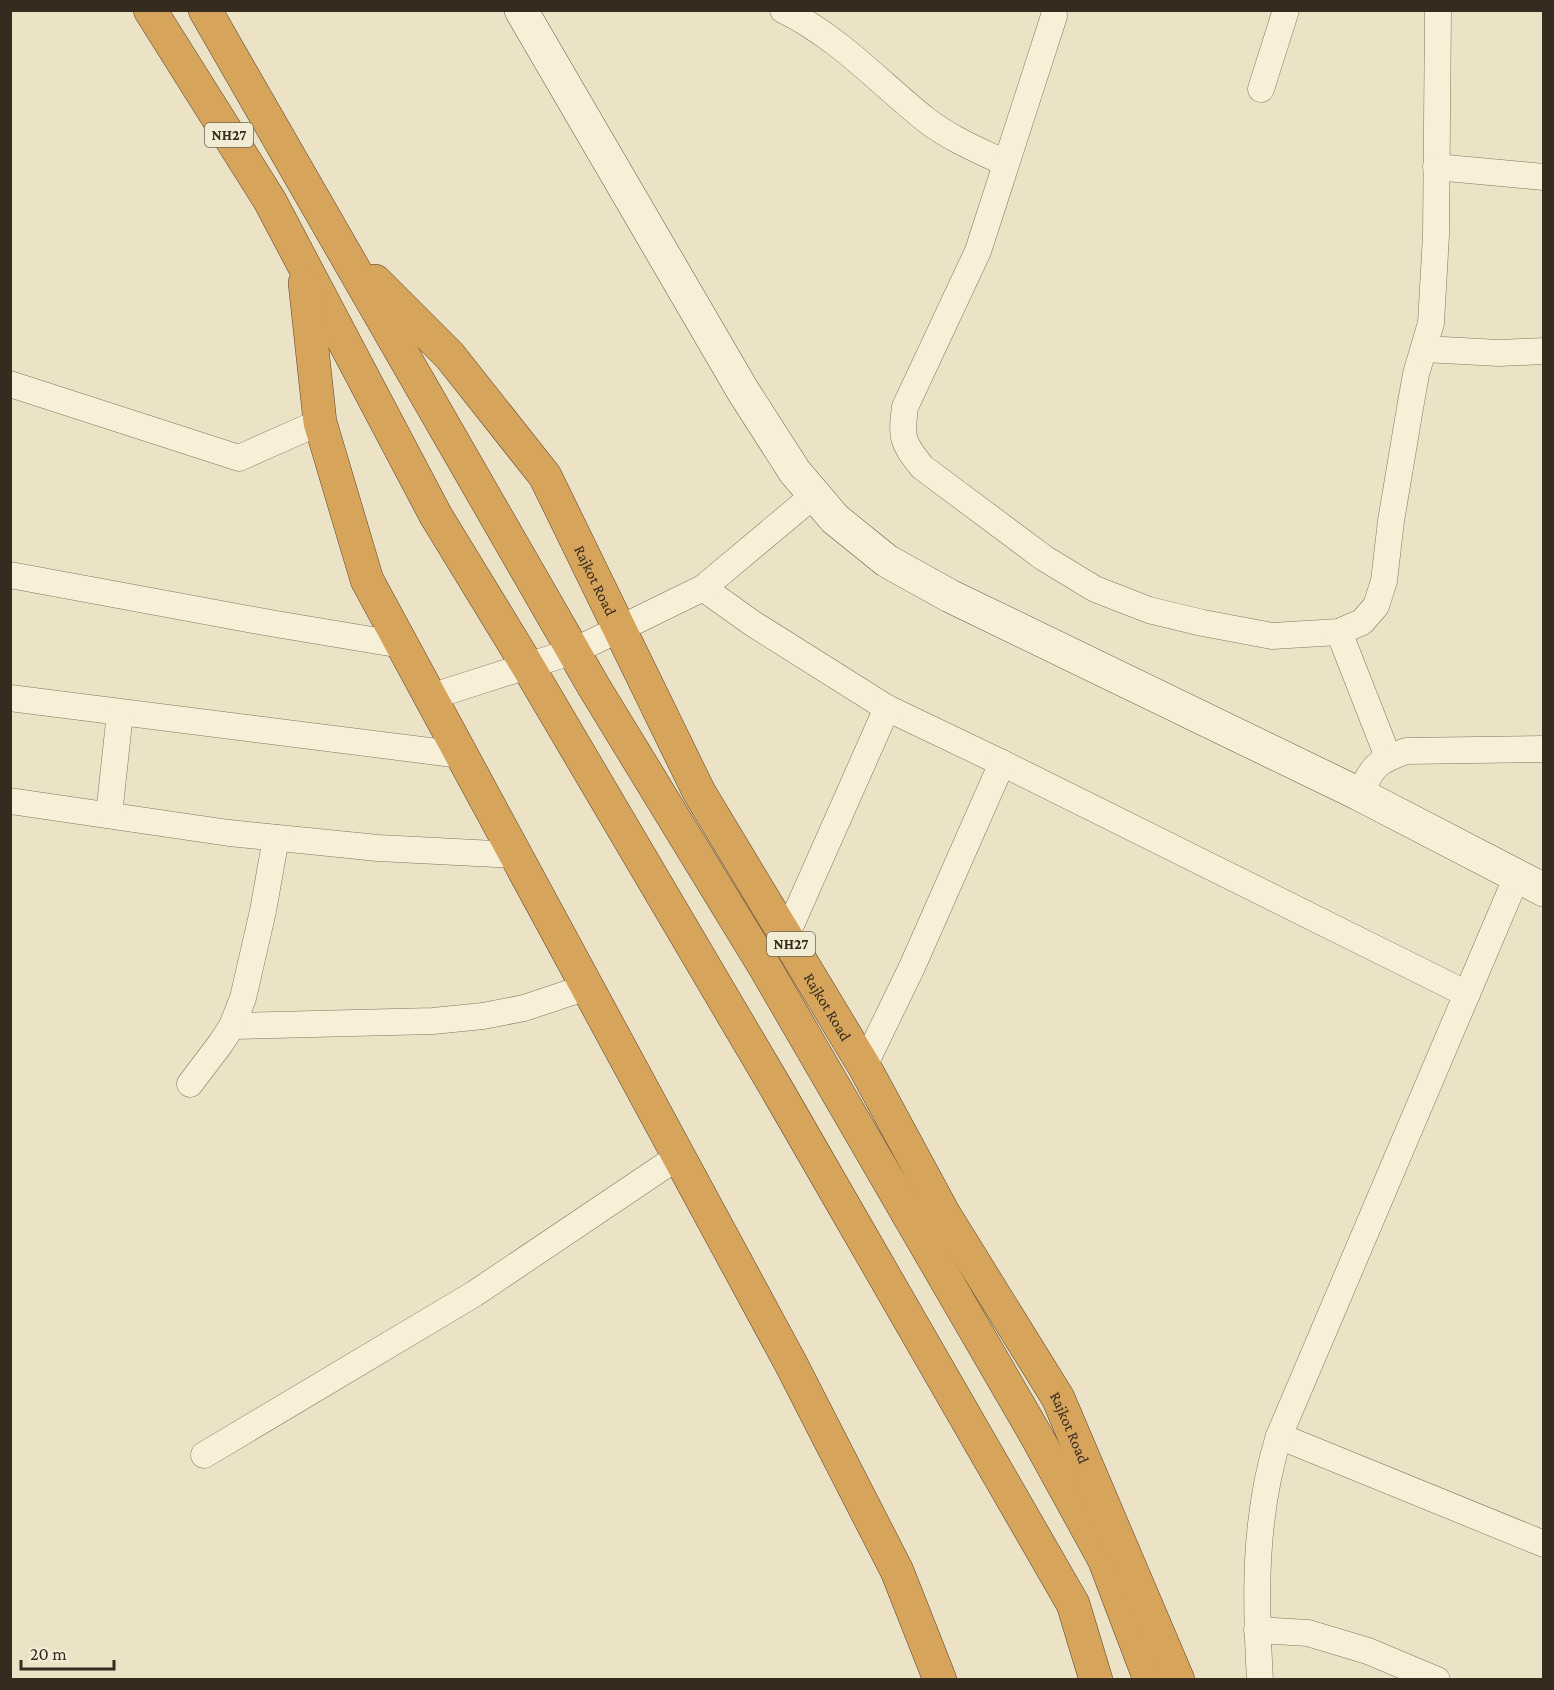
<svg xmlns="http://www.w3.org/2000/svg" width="1554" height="1690" font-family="'Crimson Pro',serif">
	<rect width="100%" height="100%" fill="#ece2c5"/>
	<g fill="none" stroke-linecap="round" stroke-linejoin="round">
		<defs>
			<g id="street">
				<path d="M 783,10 C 837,36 879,82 925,119 C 949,138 978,150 1005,163"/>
				<path d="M 1054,16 L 978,251 L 905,407 C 901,438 902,442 922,467 L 1044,558 L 1095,589 L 1149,610 L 1203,623 L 1272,636 L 1339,632 L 1362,622 L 1376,606 L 1384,581 L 1391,521 L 1410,408 L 1416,374 L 1431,323 L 1436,235 L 1438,10"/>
				<path d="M 1261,89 L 1286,10"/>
				<path d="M 1436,167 L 1544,177"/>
				<path d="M 1424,349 L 1499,353 L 1544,351"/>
				<path d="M 10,384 L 239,458 L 320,422"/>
				<path d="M 10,575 L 270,623 L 402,645"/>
				<path d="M 703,588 L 752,623 L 887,708 L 1002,763 L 1467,994"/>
				<path d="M 1339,632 L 1388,757"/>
				<path d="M 430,697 L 574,651 L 703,588 L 814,495"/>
				<path d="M 10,698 L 461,755"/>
				<path d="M 1359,794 C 1374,766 1375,762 1406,751 L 1544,749"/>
				<path d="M 10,801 L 229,833 L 378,848 L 515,855"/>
				<path d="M 109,815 L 120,713"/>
				<path d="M 786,936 L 887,708"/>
				<path d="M 232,1026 L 433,1021 L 483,1016 L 524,1008 L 587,987"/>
				<path d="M 864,1066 L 912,967 L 1002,763"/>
				<path d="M 190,1084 L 221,1043 L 232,1026 L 243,998 L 263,911 L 276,838"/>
				<path d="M 1279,1436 L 1544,1544"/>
				<path d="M 204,1455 L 474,1294 L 679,1156"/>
				<path d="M 1257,1630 L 1308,1633 L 1368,1651 L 1437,1680"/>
				<path d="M 1260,1680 C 1255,1596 1254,1516 1279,1436 L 1517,876"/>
			</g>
			<path id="secondary" d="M 521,10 L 743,391 L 795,472 L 835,519 L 887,561 L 950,596 L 1359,794 L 1544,890"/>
			<g id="highway">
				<path d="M 150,10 L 270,201 L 436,516 L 527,665 L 779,1093 L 1073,1604 L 1096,1680"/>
				<path d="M 205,10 L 594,687 L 766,969 L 1037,1437 L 1104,1559 L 1150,1680"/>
				<path id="s1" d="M 375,281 L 450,356 L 545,476 L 699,792 L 864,1066 L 944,1214 L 1058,1398 L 1178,1680"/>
				<path d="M 305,283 L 320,422 L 367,580 L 790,1362 L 897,1571 L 940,1680"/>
			</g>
		</defs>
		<use href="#street" stroke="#85745c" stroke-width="27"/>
		<use href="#secondary" stroke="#67553f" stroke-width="34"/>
		<use href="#highway" stroke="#544230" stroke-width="34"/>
		<use href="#street" stroke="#f7efd8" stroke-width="26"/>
		<use href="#secondary" stroke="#f7efd8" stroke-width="33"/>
		<use href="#highway" stroke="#d6a55b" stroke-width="33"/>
	</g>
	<g text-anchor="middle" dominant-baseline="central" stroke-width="6" stroke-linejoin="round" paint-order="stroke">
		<g fill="#f3ecd4" stroke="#6f6555" stroke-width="1.5">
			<rect x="205" y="123" width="48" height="24" rx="4.5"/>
			<rect x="767" y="932" width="48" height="24" rx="4.5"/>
		</g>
		<g font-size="15" font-weight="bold" fill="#362b1f">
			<text x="229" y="135">NH27</text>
			<text x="791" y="944">NH27</text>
		</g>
		<g font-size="16" fill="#362b1f" stroke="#f3ecd4">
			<text stroke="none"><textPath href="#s1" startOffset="375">Rajkot Road</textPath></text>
			<text stroke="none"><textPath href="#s1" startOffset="861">Rajkot Road</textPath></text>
			<text stroke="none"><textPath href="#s1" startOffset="1347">Rajkot Road</textPath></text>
		</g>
	</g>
	<rect width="1554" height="1690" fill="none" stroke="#362b1f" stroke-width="24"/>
	<path d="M21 1660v9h93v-9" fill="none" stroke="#362b1f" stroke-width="3"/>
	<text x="30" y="1660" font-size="18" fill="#362b1f" stroke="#f3ecd4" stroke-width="4.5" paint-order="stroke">20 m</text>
</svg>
